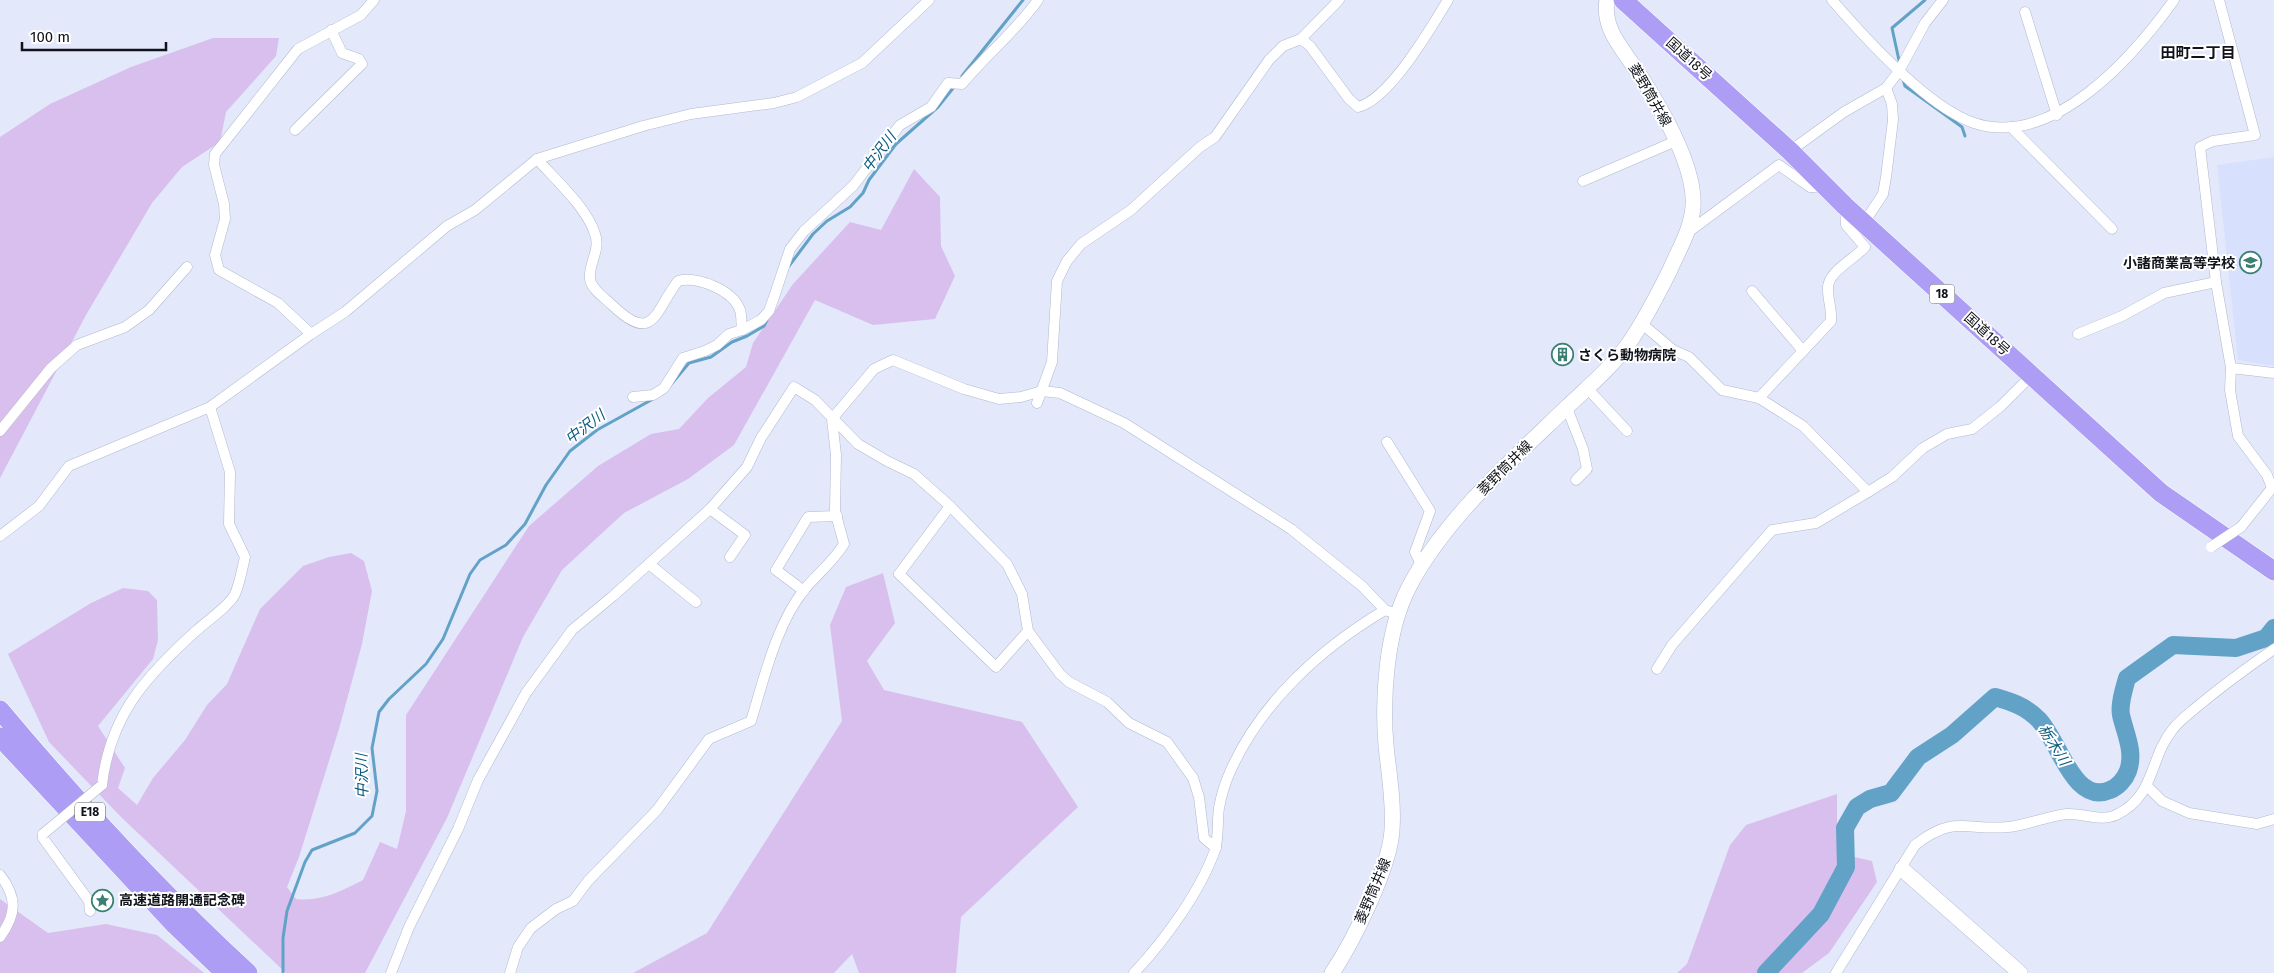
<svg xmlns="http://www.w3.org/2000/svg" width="2274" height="973" font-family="'Fira Sans','Noto Sans JP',sans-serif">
	<rect width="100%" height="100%" fill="#e3e9fb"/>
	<path fill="#d7e0fd" d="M 2274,157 L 2274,366 L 2238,360 L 2217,165 Z"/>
	<g fill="#d9bfed">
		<path d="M 213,38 L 279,38 L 276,56 L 226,112 L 220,142 L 182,167 L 152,203 L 86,315 L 0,478 L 0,137 L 50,104 L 131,67 Z"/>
		<path d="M 914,169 L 940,197 L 941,246 L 955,276 L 935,319 L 873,325 L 815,300 L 734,445 L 688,479 L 624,513 L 562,570 L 523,637 L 447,818 L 365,973 L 286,973 L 121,817 L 49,742 L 8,654 L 91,603 L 123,588 L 148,591 L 157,600 L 158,640 L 153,659 L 98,726 L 125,768 L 118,788 L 137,805 L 153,778 L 185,740 L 207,705 L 227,684 L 260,609 L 303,566 L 329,557 L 351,553 L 364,561 L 372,591 L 362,644 L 339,729 L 299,857 L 287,887 L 296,899 C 321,902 341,891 363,880 L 380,842 L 397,849 L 406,811 L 406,715 L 529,526 L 598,466 L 651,434 L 679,429 L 708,398 L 746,367 L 753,343 L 793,284 L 850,222 L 881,230 Z"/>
		<path d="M 883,573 L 895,623 L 867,661 L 884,690 L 1022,722 L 1078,807 L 961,917 L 956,973 L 859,973 L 852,954 L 834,973 L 633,973 L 707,933 L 842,721 L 830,625 L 846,587 Z"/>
		<path d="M 1837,794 L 1837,853 L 1872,861 L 1877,882 L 1829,953 L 1802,973 L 1677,973 L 1687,964 L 1730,845 L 1746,825 Z"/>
		<path d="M 0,899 L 48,933 L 106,924 L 157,935 L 204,973 L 0,973 Z"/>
	</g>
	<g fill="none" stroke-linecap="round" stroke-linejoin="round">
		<g stroke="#63a2c7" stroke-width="3">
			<path d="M 1900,65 L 1892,28 L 1925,0"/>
			<path d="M 962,76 L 1023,0"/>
			<path d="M 1903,79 L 1905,86 L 1962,127 L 1965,136"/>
			<path d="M 789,266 L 813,234 L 827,221 L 850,207 L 863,193 L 869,180 L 896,144 L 938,107 L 954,87"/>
			<path d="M 668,388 L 689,363 L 711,357 L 732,342 L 747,336 L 764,326 L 767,320"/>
			<path d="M 283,973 L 283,938 L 287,911 L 305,862 L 312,850 L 355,833 L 372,816 L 377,791 L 372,748 L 379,712 L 389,699 L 426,664 L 443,639 L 470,574 L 480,560 L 506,545 L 525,524 L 546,485 L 570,451 L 597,430 L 653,399"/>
		</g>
		<path stroke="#63a2c7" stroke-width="18" d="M 1766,973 L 1821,914 L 1846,867 L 1845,828 L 1857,807 L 1870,799 L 1891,793 L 1918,757 L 1952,735 L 1995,697 C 2012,702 2025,706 2038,719 C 2059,739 2073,806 2110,790 C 2118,787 2125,779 2128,771 C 2135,752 2125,733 2121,715 C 2119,704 2124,689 2127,678 L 2173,645 L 2236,648 L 2266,638 L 2274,628"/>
		<defs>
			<g id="street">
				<path d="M 1832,0 C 1864,37 1927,107 1974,123 C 2053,149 2133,57 2174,0"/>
				<path d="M 2219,0 L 2255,135 L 2213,141 L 2200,147 L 2216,282 L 2231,368 L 2230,390 L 2238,436 L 2267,475 L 2272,488 L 2241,527"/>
				<path d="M 2025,12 L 2057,115"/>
				<path d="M 1301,39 L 1339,0"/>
				<path d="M 2011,127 L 2112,229"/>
				<path d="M 295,130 L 362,64 L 359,59 L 342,53 L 331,30"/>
				<path d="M 1790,151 L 1844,112 L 1886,88 L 1899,71 L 1925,23 L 1943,0"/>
				<path d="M 537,159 C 556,180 587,208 595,234 C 601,250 588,264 590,279 C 591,289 605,298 612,305 C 654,345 654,312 678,281 C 697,276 733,290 740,310 C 742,316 741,324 742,330"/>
				<path d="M 1583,181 L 1676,141"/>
				<path d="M 1864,223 L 1883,194 L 1886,177 L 1893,120 L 1892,104 L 1886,88"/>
				<path d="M 1687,233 L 1779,165 L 1810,187 L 1827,188"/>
				<path d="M 1752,291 L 1803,351"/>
				<path d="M 1641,323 L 1673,350 L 1689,357 L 1722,390 L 1759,398 L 1803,426 L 1868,492"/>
				<path d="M 311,334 L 278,303 L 219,270 L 215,255 L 225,219 L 224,204 L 214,165 L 215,154 L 298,49 L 361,15 L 374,0"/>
				<path d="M 2078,334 L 2122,316 L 2164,293 L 2216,282"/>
				<path d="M 2231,368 L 2274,373"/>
				<path d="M 1587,388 L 1627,431"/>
				<path d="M 633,397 L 653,395 L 664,388 L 683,358 L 705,351 L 717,345 L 729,334 L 742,330 L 761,320 L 769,311 L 774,297 L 790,249 L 804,231 L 853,186 L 900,125 L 931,107 L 948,83 L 962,84 C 986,55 1016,31 1038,0"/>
				<path d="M 1759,398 L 1831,321 C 1832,309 1828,301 1828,290 C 1826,272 1855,259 1865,247 L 1846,225 L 1845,207"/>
				<path d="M 1037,403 L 1052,362 L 1057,281 L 1067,261 L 1081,244 L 1131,210 L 1200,147 L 1215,137 L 1269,60 L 1283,46 L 1301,39 L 1310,46 L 1349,99 L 1358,107 C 1390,99 1430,29 1448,0"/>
				<path d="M 1567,408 L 1583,449 L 1587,469 L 1576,480"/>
				<path d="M 0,431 L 51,368 L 77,345 L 125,327 L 149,310 L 187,267"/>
				<path d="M 1387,442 L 1430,511 L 1415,552 L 1422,566"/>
				<path d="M 950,506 L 899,574 L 996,667 L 1028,631"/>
				<path d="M 710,509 L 745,535 L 730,557"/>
				<path d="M 0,536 L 39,506 L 69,466 L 210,407 L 311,334 L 345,312 L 447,226 L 475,210 L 537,159 L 643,126 L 691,114 L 774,103 L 797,97 L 862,63 L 929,0"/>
				<path d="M 649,564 L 696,602"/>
				<path d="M 804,591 L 776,570 L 808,517 L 837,516"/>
				<path d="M 1657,669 L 1672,645 L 1772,530 L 1816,523 L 1868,492 L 1892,477 L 1923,448 L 1947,434 L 1972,429 L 2001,406 L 2032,375"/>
				<path d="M 102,785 C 110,715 146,676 197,630 C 206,622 231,604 235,594 C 240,583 242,569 245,557 L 229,524 L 230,472 L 210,407"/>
				<path d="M 2147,786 L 2162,801 L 2189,813 L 2257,824 L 2274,819"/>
				<path d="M 43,834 L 43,838 L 89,901 L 90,911"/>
				<path d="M 0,875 C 18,898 16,915 0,937"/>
				<path d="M 391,973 L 409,927 L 458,829 L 478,780 L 526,693 L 572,630 L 613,596 L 710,509 L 747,467 L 761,438 L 794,387 L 815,400 L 858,444 L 887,461 L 914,474 L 950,506 L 1007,564 L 1022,594 L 1028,631 L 1060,674 L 1069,682 L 1107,702 L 1129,723 L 1167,742 L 1193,778 L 1199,797 L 1204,838 L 1216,848"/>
				<path d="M 510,973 L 518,947 L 531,928 L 556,909 L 573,901 L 588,881 L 657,810 L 709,739 L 751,721 C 764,679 776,625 804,590 C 817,574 833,562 844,544 L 835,511 L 836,455 L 832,419 L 874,369 L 893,360 L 964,389 L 999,399 L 1021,397 L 1042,391 L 1060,393 L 1124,423 L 1291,529 L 1362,586 L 1385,610 L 1397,614"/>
				<path d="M 1134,973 C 1165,940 1200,892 1215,850 C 1219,837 1217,821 1219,808 C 1221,797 1225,783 1230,772 C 1260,703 1321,648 1385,610"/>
				<path d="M 1836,973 L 1915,845 C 1954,814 1966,831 2008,827 C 2028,825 2047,816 2067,814 C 2083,813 2100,822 2116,815 C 2156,796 2149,758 2173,729 C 2180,720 2190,713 2198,706 C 2222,686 2248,667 2274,649"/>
			</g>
			<g id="secondary">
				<path d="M 1902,869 L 2020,973"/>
				<path d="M 1332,973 C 1353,942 1390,867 1392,830 C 1394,802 1389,774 1386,746 C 1382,698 1386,631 1409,587 C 1445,518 1511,461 1567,407 C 1588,387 1612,367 1629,343 C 1645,320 1658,294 1670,270 C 1679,249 1691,230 1693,207 C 1696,167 1661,108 1639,74 C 1624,50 1602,30 1607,0"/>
			</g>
			<g id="highway">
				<path d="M 1623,0 L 1790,151 L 1845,206 L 2161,493 L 2274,571"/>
				<path d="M 0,710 C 77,802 160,892 248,973"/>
				<path d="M 0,737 L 175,925 L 225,973"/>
			</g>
		</defs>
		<use href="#street" stroke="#b2b8ce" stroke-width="11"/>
		<use href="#secondary" stroke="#b2b8ce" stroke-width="16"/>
		<use href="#highway" stroke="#fff" stroke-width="20"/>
		<use href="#street" stroke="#fff" stroke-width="10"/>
		<use href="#secondary" stroke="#fff" stroke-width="15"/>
		<use href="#highway" stroke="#ad9df4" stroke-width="19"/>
		<defs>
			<g id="street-bridge">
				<path d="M 2211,547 L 2241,527"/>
				<path d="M 43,834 L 102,785"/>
			</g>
		</defs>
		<use href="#street-bridge" stroke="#b2b8ce" stroke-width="11" stroke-linecap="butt"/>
		<use href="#street-bridge" stroke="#fff" stroke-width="10"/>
	</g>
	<defs>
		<symbol id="school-ring" viewBox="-11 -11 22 22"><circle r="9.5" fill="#fff" stroke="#3c8074" stroke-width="1.5"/><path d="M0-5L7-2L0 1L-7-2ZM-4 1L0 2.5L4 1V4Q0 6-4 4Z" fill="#3c8074"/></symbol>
		<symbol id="building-ring" viewBox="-11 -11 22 22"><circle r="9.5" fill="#fff" stroke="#3c8074" stroke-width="1.5"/><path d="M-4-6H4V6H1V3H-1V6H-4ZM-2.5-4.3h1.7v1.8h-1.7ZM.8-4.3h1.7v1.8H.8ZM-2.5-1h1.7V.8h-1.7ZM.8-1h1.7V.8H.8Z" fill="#3c8074"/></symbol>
		<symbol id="sight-ring" viewBox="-11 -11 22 22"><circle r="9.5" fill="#fff" stroke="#3c8074" stroke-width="1.5"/><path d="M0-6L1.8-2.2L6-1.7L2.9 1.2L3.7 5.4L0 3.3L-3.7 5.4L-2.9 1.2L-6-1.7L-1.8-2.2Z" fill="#3c8074"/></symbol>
	</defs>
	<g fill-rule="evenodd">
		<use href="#school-ring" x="2238" y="250" width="25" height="25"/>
		<use href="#building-ring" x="1550" y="342" width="25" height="25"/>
		<use href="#sight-ring" x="90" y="888" width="25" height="25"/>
	</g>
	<g text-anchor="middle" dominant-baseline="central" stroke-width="4" stroke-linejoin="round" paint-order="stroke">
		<g fill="#fff" stroke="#585a5f" stroke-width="1">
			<rect x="1929.5" y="284.5" width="25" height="19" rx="4"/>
			<rect x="75" y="802.5" width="30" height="19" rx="4"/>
		</g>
		<g font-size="12" font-weight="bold" fill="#11131b">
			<text x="1942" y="294">18</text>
			<text x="90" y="812">E18</text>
		</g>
		<g font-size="14" fill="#11131b" stroke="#fff">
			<text transform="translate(1689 59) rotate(42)">国道18号</text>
			<text transform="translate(1650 95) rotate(60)">菱野筒井線</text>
			<text transform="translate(1987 334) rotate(42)">国道18号</text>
			<text transform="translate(1505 468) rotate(-45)">菱野筒井線</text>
			<text transform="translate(1373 891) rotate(-67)">菱野筒井線</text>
		</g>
		<g font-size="14" font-weight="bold" fill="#11131b" stroke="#fff" text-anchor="start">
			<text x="2235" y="263" text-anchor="end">小諸商業高等学校</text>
			<text x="1578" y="355">さくら動物病院</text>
			<text x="119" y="900">高速道路開通記念碑</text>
		</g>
		<g font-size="15" font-weight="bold" fill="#11131b" stroke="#fff">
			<text x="2198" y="53">田町二丁目</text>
		</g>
		<g font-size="15" font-style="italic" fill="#0a5b7f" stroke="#fff">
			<text transform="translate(879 152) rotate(-53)">中沢川</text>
			<text transform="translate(585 427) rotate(-37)">中沢川</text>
			<text transform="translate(2054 745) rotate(58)">栃木川</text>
			<text transform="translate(362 776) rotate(-91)">中沢川</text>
		</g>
	</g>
	<path d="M22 42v8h144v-8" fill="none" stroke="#11131b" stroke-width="2.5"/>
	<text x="30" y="42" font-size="15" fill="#11131b" stroke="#ffffff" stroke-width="4" paint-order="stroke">100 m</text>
</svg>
